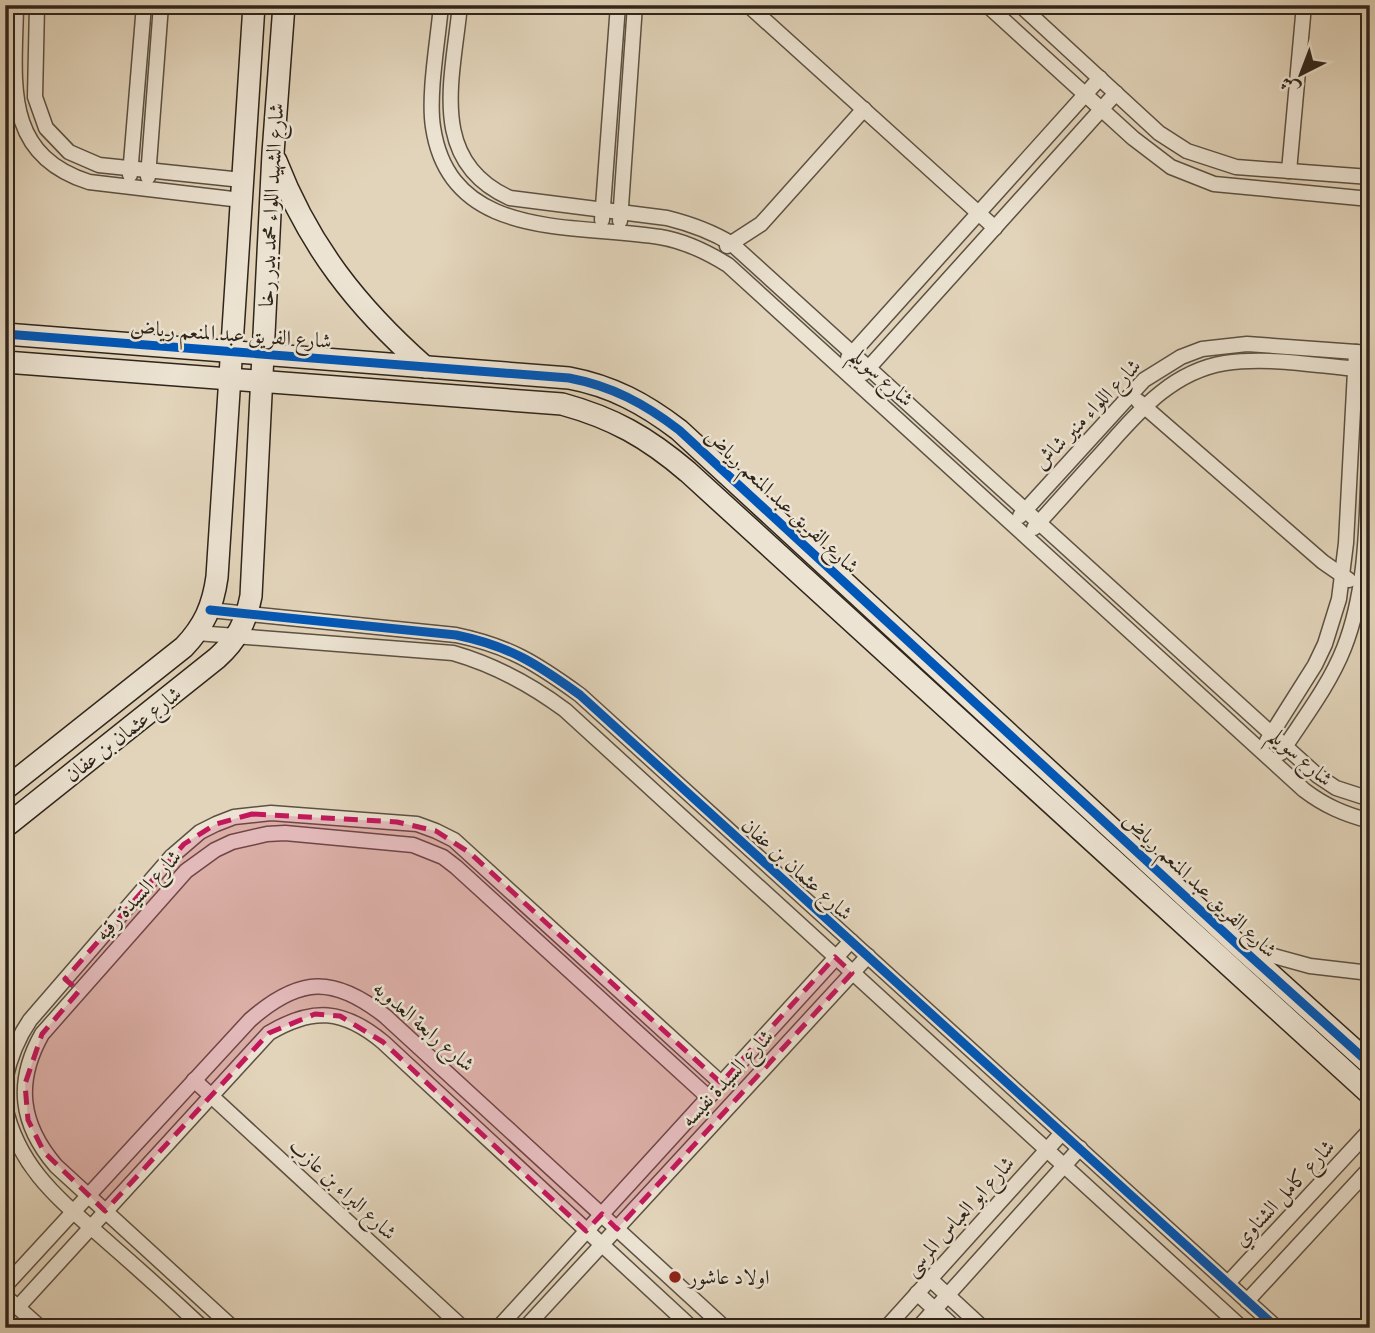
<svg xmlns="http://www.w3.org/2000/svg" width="1375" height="1333" font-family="Alegreya,Amiri,serif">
	<rect width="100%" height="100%" fill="#e2d4ba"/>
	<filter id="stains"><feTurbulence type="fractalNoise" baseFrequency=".00286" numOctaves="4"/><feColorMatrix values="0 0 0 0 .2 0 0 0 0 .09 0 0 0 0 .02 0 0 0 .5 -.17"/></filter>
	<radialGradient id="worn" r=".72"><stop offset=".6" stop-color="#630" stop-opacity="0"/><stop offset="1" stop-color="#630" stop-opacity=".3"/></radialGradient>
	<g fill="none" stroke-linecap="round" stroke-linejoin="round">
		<defs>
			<g id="street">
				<path d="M 16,5 C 15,80 1,154 89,182 L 241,200"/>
				<path d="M 37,5 L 35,97 L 46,128 L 69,152 L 99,165 L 242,180"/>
				<path d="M 441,5 C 438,41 428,94 433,127 C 450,242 575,223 660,237 C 685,241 707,252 728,265 L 1304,790 C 1325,806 1344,814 1370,821"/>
				<path d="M 460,5 C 453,78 427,161 510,198 L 667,218 C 691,224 711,231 732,244 L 1318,776 L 1336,788 L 1370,799"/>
				<path d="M 748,5 L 995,228"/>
				<path d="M 987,5 L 1133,138 L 1171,167 L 1214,184 L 1370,199"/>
				<path d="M 1020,5 L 1159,133 L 1187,151 L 1236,167 L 1370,177"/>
				<path d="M 1289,171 L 1304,5"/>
				<path d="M 130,175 L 144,5"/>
				<path d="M 148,177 L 161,5"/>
				<path d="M 602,220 L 618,5"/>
				<path d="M 620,221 L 635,5"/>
				<path d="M 727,246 L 761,224 L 864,109"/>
				<path d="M 848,358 L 1100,78"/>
				<path d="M 864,373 L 1116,93"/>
				<path d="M 1138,401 L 1323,562 L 1349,580"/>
				<path d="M 1020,516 L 1144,380 L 1181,357 L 1202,349 L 1247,344 L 1370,353"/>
				<path d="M 1034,528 C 1056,504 1077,480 1099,456 C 1135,416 1169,372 1225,363 C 1272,356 1323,367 1370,370"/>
				<path d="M 210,610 L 456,635 C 509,646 536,663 580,695 L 1277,1328"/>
				<path d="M 197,633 L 453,653 C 495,665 530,684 565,710 L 1242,1328"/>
				<path d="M 1267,741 L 1315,665 L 1325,644 L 1339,599 L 1346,543 L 1356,352"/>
				<path d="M 1281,753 C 1303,719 1329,686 1344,648 C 1370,582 1366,506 1370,437"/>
				<path d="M 1248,949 L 1310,966 L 1370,973"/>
				<path d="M 5,1080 C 10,1057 17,1039 30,1020 L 171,857 L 200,832 L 216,824 L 234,817 L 271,813 L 417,824 L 436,831 L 454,840 L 721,1083"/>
				<path d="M 194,1080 L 463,1328"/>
				<path d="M 5,1106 C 19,1171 64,1203 111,1245 C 142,1272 173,1300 203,1328"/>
				<path d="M 930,1279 L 983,1328"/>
				<path d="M 1228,1283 L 1370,1130"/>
				<path d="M 5,1286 L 250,1020 C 300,976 334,976 385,1016 L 725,1328"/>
				<path d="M 917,1293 L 955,1328"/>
				<path d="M 5,1296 L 41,1328"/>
				<path d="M 1247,1301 L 1370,1168"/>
				<path d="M 18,1307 L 269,1033 C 313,1007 343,1009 383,1042 L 692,1328"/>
				<path d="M 233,1328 L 56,1166 C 20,1124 15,1082 42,1034 L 186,871 L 215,850 L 232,842 L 267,834 L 285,833 L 413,845 L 443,857 L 456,867 L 708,1097"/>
				<path d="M 498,1328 L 851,941"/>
				<path d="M 525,1328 L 868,956"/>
				<path d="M 886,1328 L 1062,1133"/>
				<path d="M 918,1328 L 1080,1148"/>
			</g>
			<g id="secondary">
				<path d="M 276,161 C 309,246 357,307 425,367"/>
				<path d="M 5,334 L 569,378 C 612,386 645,404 679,430 L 1239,946 L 1370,1064"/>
				<path d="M 5,362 L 562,404 C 613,418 647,437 688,472 L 1370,1094"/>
				<path d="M 5,789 L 184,647 C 204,626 213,606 217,577 L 254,5"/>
				<path d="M 5,827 L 217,658 C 237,640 246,622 251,596 L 273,153 L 284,5"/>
			</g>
		</defs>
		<use href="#street" stroke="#5c5143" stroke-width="17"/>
		<use href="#secondary" stroke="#2f251b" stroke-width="24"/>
		<use href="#street" stroke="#ece3d2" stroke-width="14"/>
		<use href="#secondary" stroke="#ece3d2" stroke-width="21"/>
		<defs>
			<g id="cycleway">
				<path d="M 5,334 L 569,378 C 612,386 645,404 679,430 L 1239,946 L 1370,1064"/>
				<path d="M 210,610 L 456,635 C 509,646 536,663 580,695 L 1277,1328"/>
			</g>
		</defs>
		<use href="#cycleway" stroke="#ece3d2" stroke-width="13"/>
		<use href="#cycleway" stroke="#0057b8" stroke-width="9"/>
	</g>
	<path fill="#c2185b" fill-opacity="0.2" stroke="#c2185b" stroke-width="5" stroke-dasharray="14 9" stroke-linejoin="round" d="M 252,814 L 397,822 L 436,831 L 470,853 L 721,1083 L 835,957 L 852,973 L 617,1229 L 602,1214 L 586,1231 L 383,1042 L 340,1016 L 315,1014 L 269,1033 L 105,1211 L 44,1152 L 28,1120 L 25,1084 L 42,1034 L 79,991 L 65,979 L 184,844 L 216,824 Z"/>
	<circle fill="#8f2418" stroke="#ece3d2" stroke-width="2.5" cx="675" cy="1277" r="7"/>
	<g text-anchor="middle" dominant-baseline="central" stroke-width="5" stroke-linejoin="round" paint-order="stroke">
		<g font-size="21" fill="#2f251b" stroke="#ece3d2">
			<text transform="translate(271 205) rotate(-87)">شارع الشهيد اللواء محمد بدر رخا</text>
			<text transform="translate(231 334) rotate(4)">شارع الفريق عبد المنعم رياض</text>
			<text transform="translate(882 377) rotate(42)">شارع سويلم</text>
			<text transform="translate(1087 414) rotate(-46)">شارع اللواء منير شاش</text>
			<text transform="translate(782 501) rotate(43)">شارع الفريق عبد المنعم رياض</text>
			<text transform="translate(123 734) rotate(-38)">شارع عثمان بن عفان</text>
			<text transform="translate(1301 757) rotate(41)">شارع سويلم</text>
			<text transform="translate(797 869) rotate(42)">شارع عثمان بن عفان</text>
			<text transform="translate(1200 885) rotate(43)">شارع الفريق عبد المنعم رياض</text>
			<text transform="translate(138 895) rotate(-47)">شارع السيدة رقيه</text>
			<text transform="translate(424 1026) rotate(41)">شارع رابعة العدويه</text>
			<text transform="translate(727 1078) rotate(-47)">شارع السيدة نفيسه</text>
			<text transform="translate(343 1189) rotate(43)">شارع البراء بن عازب</text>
			<text transform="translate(1284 1193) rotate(-47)">شارع كامل الشناوي</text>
			<text transform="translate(959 1216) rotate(-48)">شارع ابو العباس المرسى</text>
		</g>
		<g font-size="21" fill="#2f251b" stroke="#ece3d2" text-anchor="start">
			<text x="689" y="1277">اولاد عاشور</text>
		</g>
	</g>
	<rect width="1375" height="1333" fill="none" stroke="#e2d4ba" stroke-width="28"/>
	<rect x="7" y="7" width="1361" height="1319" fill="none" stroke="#2f251b" stroke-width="3.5"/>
	<rect x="14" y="14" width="1347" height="1305" fill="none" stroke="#2f251b" stroke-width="2"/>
	<g transform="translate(1301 74) rotate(222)" stroke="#ece3d2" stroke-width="5" paint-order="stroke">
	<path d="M0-5L12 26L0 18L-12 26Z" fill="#2f251b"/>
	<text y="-10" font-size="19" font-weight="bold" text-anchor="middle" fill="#2f251b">ش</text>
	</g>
	<rect width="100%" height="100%" filter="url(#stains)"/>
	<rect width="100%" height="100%" fill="url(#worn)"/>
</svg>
